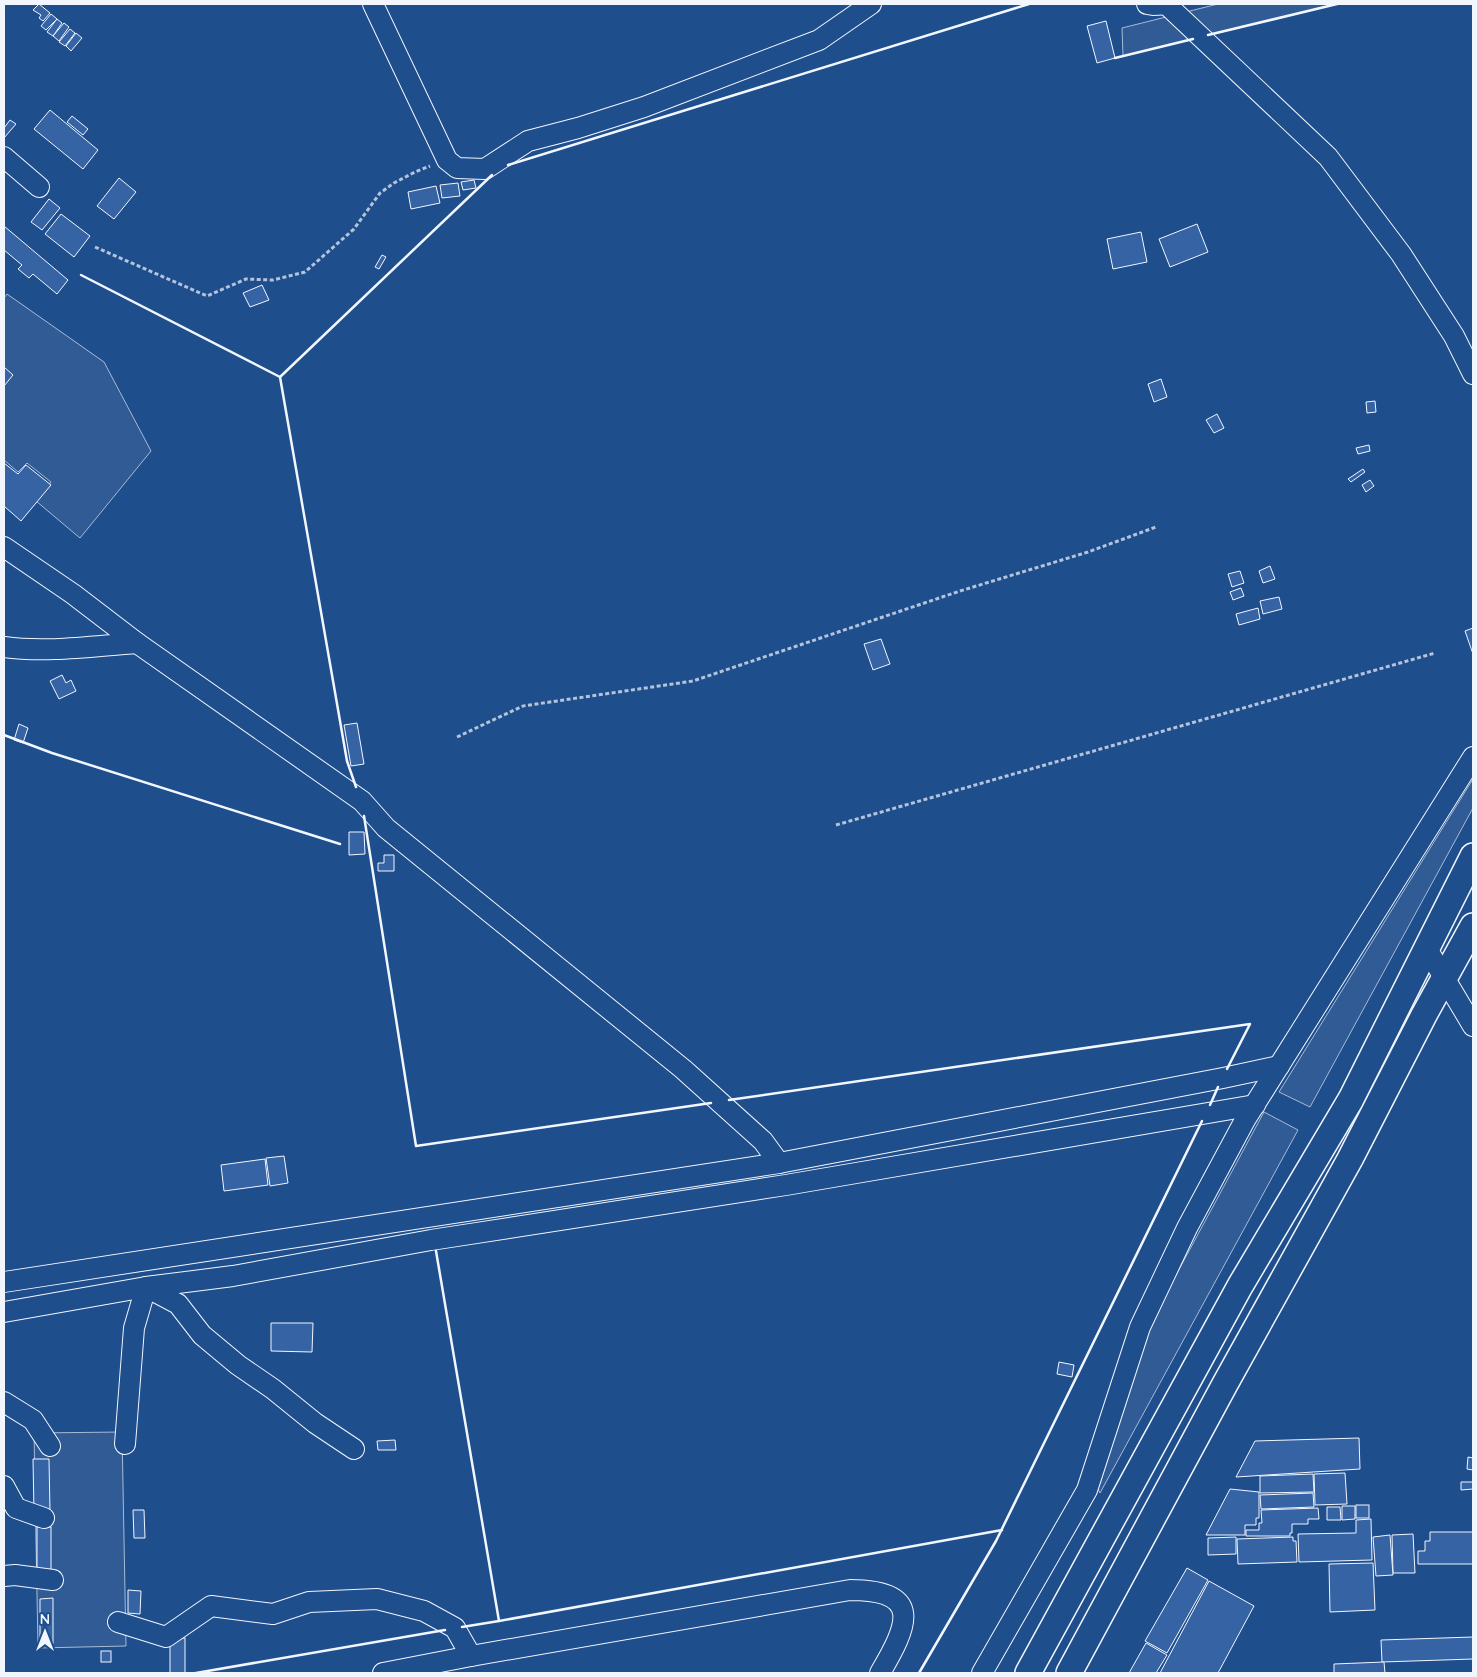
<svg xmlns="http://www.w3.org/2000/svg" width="1477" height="1677" font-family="Quicksand,sans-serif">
	<rect width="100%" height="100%" fill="#1f4e8c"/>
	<g fill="#305b95" stroke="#a8bbd7">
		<path d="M 1218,4 L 1337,4 L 1123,56 L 1122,28 Z"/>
		<path d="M 7,294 L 104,362 L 151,451 L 80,538 L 36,501 L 51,482 L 27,463 L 18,472 L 4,460 L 4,298 Z"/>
		<path d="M 1473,779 L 1473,808 L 1310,1107 L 1279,1092 Z"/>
		<path d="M 1264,1112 L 1298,1130 L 1100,1493 L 1096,1485 L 1149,1325 Z"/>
		<path d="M 122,1432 L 126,1646 L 38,1648 L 34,1433 Z"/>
	</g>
	<g fill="#3563a3" stroke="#f2f6ff">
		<path d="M 39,4 L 50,13 L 43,21 L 39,18 L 41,15 L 33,10 Z"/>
		<path d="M 51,14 L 57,19 L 46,30 L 41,26 Z"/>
		<path d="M 57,19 L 62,23 L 53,36 L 47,32 Z"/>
		<path d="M 1106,21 L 1115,58 L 1097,63 L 1087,26 Z"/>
		<path d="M 64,23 L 69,27 L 59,41 L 53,36 Z"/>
		<path d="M 70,29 L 75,33 L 65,46 L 59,42 Z"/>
		<path d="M 76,33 L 82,38 L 71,51 L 66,46 Z"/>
		<path d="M 50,110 L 98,150 L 83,169 L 34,129 Z"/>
		<path d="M 72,116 L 88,129 L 83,135 L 67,122 Z"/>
		<path d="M 10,120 L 16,124 L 4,138 L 4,128 Z"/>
		<path d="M 119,178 L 136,192 L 114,219 L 97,206 Z"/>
		<path d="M 474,180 L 476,188 L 463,190 L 461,182 Z"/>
		<path d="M 458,183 L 460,196 L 442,198 L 440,185 Z"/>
		<path d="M 436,186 L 440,203 L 411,209 L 408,192 Z"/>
		<path d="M 49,199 L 60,208 L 42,230 L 31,222 Z"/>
		<path d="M 61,214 L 90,236 L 74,257 L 45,234 Z"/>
		<path d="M 1197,224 L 1208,252 L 1170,267 L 1159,239 Z"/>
		<path d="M 4,226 L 68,280 L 57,294 L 33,274 L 29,278 L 18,269 L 22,265 L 4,250 Z"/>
		<path d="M 1141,232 L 1147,262 L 1113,269 L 1107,239 Z"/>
		<path d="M 382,255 L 386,257 L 379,269 L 375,267 Z"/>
		<path d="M 262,285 L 269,300 L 250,307 L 243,293 Z"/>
		<path d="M 4,367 L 13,375 L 4,386 Z"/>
		<path d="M 1161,379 L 1167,397 L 1154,402 L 1148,384 Z"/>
		<path d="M 1375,401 L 1376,412 L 1367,413 L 1366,402 Z"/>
		<path d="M 1217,414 L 1224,428 L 1214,433 L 1206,420 Z"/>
		<path d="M 1369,445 L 1370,451 L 1358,454 L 1356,448 Z"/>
		<path d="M 4,463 L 18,474 L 26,465 L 51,485 L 21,521 L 4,506 Z"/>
		<path d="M 1363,469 L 1365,472 L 1351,482 L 1348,479 Z"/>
		<path d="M 1370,480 L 1374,486 L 1366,492 L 1362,485 Z"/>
		<path d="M 1270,566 L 1275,579 L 1263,583 L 1259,571 Z"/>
		<path d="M 1240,571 L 1244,583 L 1232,587 L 1228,574 Z"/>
		<path d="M 1241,588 L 1244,596 L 1233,600 L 1230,592 Z"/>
		<path d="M 1279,597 L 1282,609 L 1263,614 L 1260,601 Z"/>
		<path d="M 1258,608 L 1260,619 L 1239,625 L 1236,614 Z"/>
		<path d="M 1473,628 L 1473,654 L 1465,631 Z"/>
		<path d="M 881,639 L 890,664 L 873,670 L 864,644 Z"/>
		<path d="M 62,675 L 66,683 L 71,680 L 76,691 L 59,699 L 50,681 Z"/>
		<path d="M 357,723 L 364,764 L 351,766 L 344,725 Z"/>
		<path d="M 19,724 L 28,728 L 23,743 L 14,740 Z"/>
		<path d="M 349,832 L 364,832 L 365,854 L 349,855 Z"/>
		<path d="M 384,855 L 394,855 L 394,871 L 378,871 L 378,863 L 384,863 Z"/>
		<path d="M 284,1156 L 288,1183 L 270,1186 L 266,1158 Z"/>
		<path d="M 265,1159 L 268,1185 L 224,1191 L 221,1165 Z"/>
		<path d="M 271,1323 L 313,1323 L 312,1352 L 271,1351 Z"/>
		<path d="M 1059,1362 L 1074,1365 L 1072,1377 L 1057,1374 Z"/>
		<path d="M 1359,1438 L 1360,1469 L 1236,1477 L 1255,1441 Z"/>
		<path d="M 395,1440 L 396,1450 L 378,1450 L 377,1441 Z"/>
		<path d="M 1468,1457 L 1473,1458 L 1473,1470 L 1467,1469 Z"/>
		<path d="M 33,1459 L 49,1459 L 50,1512 L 34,1513 Z"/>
		<path d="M 1345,1473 L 1347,1504 L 1315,1505 L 1314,1474 Z"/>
		<path d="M 1313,1474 L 1314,1492 L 1260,1493 L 1260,1476 Z"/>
		<path d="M 1461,1482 L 1473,1482 L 1473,1489 L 1461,1490 Z"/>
		<path d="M 1230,1489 L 1259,1492 L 1259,1518 L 1256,1518 L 1256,1525 L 1245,1525 L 1245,1535 L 1206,1535 Z"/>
		<path d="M 1313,1493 L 1314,1507 L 1261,1509 L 1260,1495 Z"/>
		<rect x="1356" y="1505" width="13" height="13"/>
		<path d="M 1342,1506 L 1355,1506 L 1355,1519 L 1342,1520 Z"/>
		<path d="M 1327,1507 L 1340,1507 L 1341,1520 L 1327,1520 Z"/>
		<path d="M 1318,1508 L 1319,1519 L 1308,1519 L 1308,1524 L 1292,1524 L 1292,1533 L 1290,1533 L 1290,1536 L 1246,1536 L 1246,1530 L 1259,1530 L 1259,1523 L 1262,1523 L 1261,1510 Z"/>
		<path d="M 133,1510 L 144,1510 L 145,1538 L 134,1538 Z"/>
		<path d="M 1371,1519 L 1372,1560 L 1299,1562 L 1298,1534 L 1356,1533 L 1356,1520 Z"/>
		<rect x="37" y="1527" width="14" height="50"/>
		<path d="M 1430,1532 L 1473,1532 L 1473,1564 L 1418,1564 L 1418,1551 L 1425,1551 L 1425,1541 L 1430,1541 Z"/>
		<path d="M 1413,1534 L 1415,1573 L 1393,1573 L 1392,1535 Z"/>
		<path d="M 1390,1535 L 1393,1575 L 1376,1576 L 1373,1537 Z"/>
		<path d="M 1236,1537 L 1236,1554 L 1208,1555 L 1208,1538 Z"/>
		<path d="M 1293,1537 L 1293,1541 L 1296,1541 L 1297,1562 L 1238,1564 L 1237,1539 Z"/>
		<path d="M 1373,1563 L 1375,1610 L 1330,1612 L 1329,1564 Z"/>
		<path d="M 1187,1568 L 1208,1580 L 1167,1653 L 1145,1641 Z"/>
		<path d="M 1209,1581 L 1254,1606 L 1218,1673 L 1160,1673 Z"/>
		<path d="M 128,1590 L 141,1591 L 140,1614 L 128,1613 Z"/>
		<path d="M 53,1598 L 53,1644 L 40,1644 L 40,1599 Z"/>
		<path d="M 1473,1637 L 1473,1659 L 1382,1662 L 1381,1640 Z"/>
		<rect x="170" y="1638" width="15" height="35"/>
		<path d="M 1146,1643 L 1167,1655 L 1156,1673 L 1129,1673 Z"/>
		<rect x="101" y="1651" width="10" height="11"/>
		<path d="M 1384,1662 L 1385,1673 L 1334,1673 L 1334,1664 Z"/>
	</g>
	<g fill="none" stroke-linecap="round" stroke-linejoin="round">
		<defs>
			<g id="minor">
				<path d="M 373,4 L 447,160 L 457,168 L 485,169 L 528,141 L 578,128 L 644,107 L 819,40 L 871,4"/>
				<path d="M 1147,4 L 1153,5 L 1172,4"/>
				<path d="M 1166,4 L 1328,157 L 1401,254 L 1454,336 L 1473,374"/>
				<path d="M 4,157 L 39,187"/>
				<path d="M 4,547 L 73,594 L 137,643 L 362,801 L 386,828 L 683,1069 L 763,1141 L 779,1163"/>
				<path d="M 4,647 C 47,653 93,646 137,643"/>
				<path d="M 1427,949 L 1473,1026"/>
				<path d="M 4,1282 L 779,1163 L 1223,1078 L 1279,1066"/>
				<path d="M 4,1312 L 146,1287 L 233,1276 L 431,1240 L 786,1185 L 1255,1105"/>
				<path d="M 4,1402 L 33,1420 L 50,1446"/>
				<path d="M 125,1444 L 134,1328 L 146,1287 L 178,1304 L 202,1335 L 238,1365 L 273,1389 L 315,1423 L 354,1449"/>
				<path d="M 4,1486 L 16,1508 L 44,1518"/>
				<path d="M 4,1576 L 15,1575 L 53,1580"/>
				<path d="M 118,1622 L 166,1637 L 211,1606 L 273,1614 L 309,1602 L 377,1599 L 424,1611 L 455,1628 L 471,1656"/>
				<path d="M 383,1673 L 471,1656 L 850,1590 C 925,1590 907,1627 880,1673"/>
				<path d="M 982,1673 L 1087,1490 L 1140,1327 L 1187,1228 L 1245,1120 L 1473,757"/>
			</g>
			<g id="major">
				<path d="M 1028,1673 L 1240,1286 L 1351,1099 L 1473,856"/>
				<path d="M 1069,1673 L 1225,1384 L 1350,1159 L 1424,1015 L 1473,926"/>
			</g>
		</defs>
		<use href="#minor" stroke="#f2f6ff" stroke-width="22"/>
		<use href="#major" stroke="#f2f6ff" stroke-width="28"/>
		<g stroke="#b3c4dc" stroke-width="3" stroke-dasharray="4 2.5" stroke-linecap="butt">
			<path d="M 95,247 L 207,296 L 246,279 L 273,280 L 305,272 L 354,229 L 380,193 L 394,183 L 415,172 L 430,166"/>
			<path d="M 457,737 L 523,706 L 693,681 L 960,591 L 1088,552 L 1156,527"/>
			<path d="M 836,825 L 1435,653"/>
		</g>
		<use href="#minor" stroke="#1f4e8c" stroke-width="20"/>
		<use href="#major" stroke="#1f4e8c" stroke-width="25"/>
		<g stroke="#f2f6ff" stroke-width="2.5">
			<path d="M 1208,35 L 1337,4"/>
			<path d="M 1115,58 L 1193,39"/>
			<path d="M 508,165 L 1029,4"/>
			<path d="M 81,275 L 280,377"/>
			<path d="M 4,735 L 52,753 L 340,844"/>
			<path d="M 356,787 L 347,761 L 280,377 L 492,175"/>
			<path d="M 364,816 L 416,1146 L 711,1103"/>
			<path d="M 729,1100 L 1250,1024 L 1227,1069"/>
			<path d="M 1210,1105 L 1218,1087"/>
			<path d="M 436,1251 L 499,1621 L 1002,1530"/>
			<path d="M 462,1627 L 499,1621"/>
			<path d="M 196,1673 L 445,1630"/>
			<path d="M 919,1673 L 996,1541 L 1202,1121"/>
		</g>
	</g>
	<rect width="1477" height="1677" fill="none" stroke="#f2f6ff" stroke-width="10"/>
	<g transform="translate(45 1632)" stroke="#1f4e8c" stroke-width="4" paint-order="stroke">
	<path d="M0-4L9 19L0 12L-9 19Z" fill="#f2f6ff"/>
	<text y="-8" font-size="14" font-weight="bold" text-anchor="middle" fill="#f2f6ff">N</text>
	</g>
</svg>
